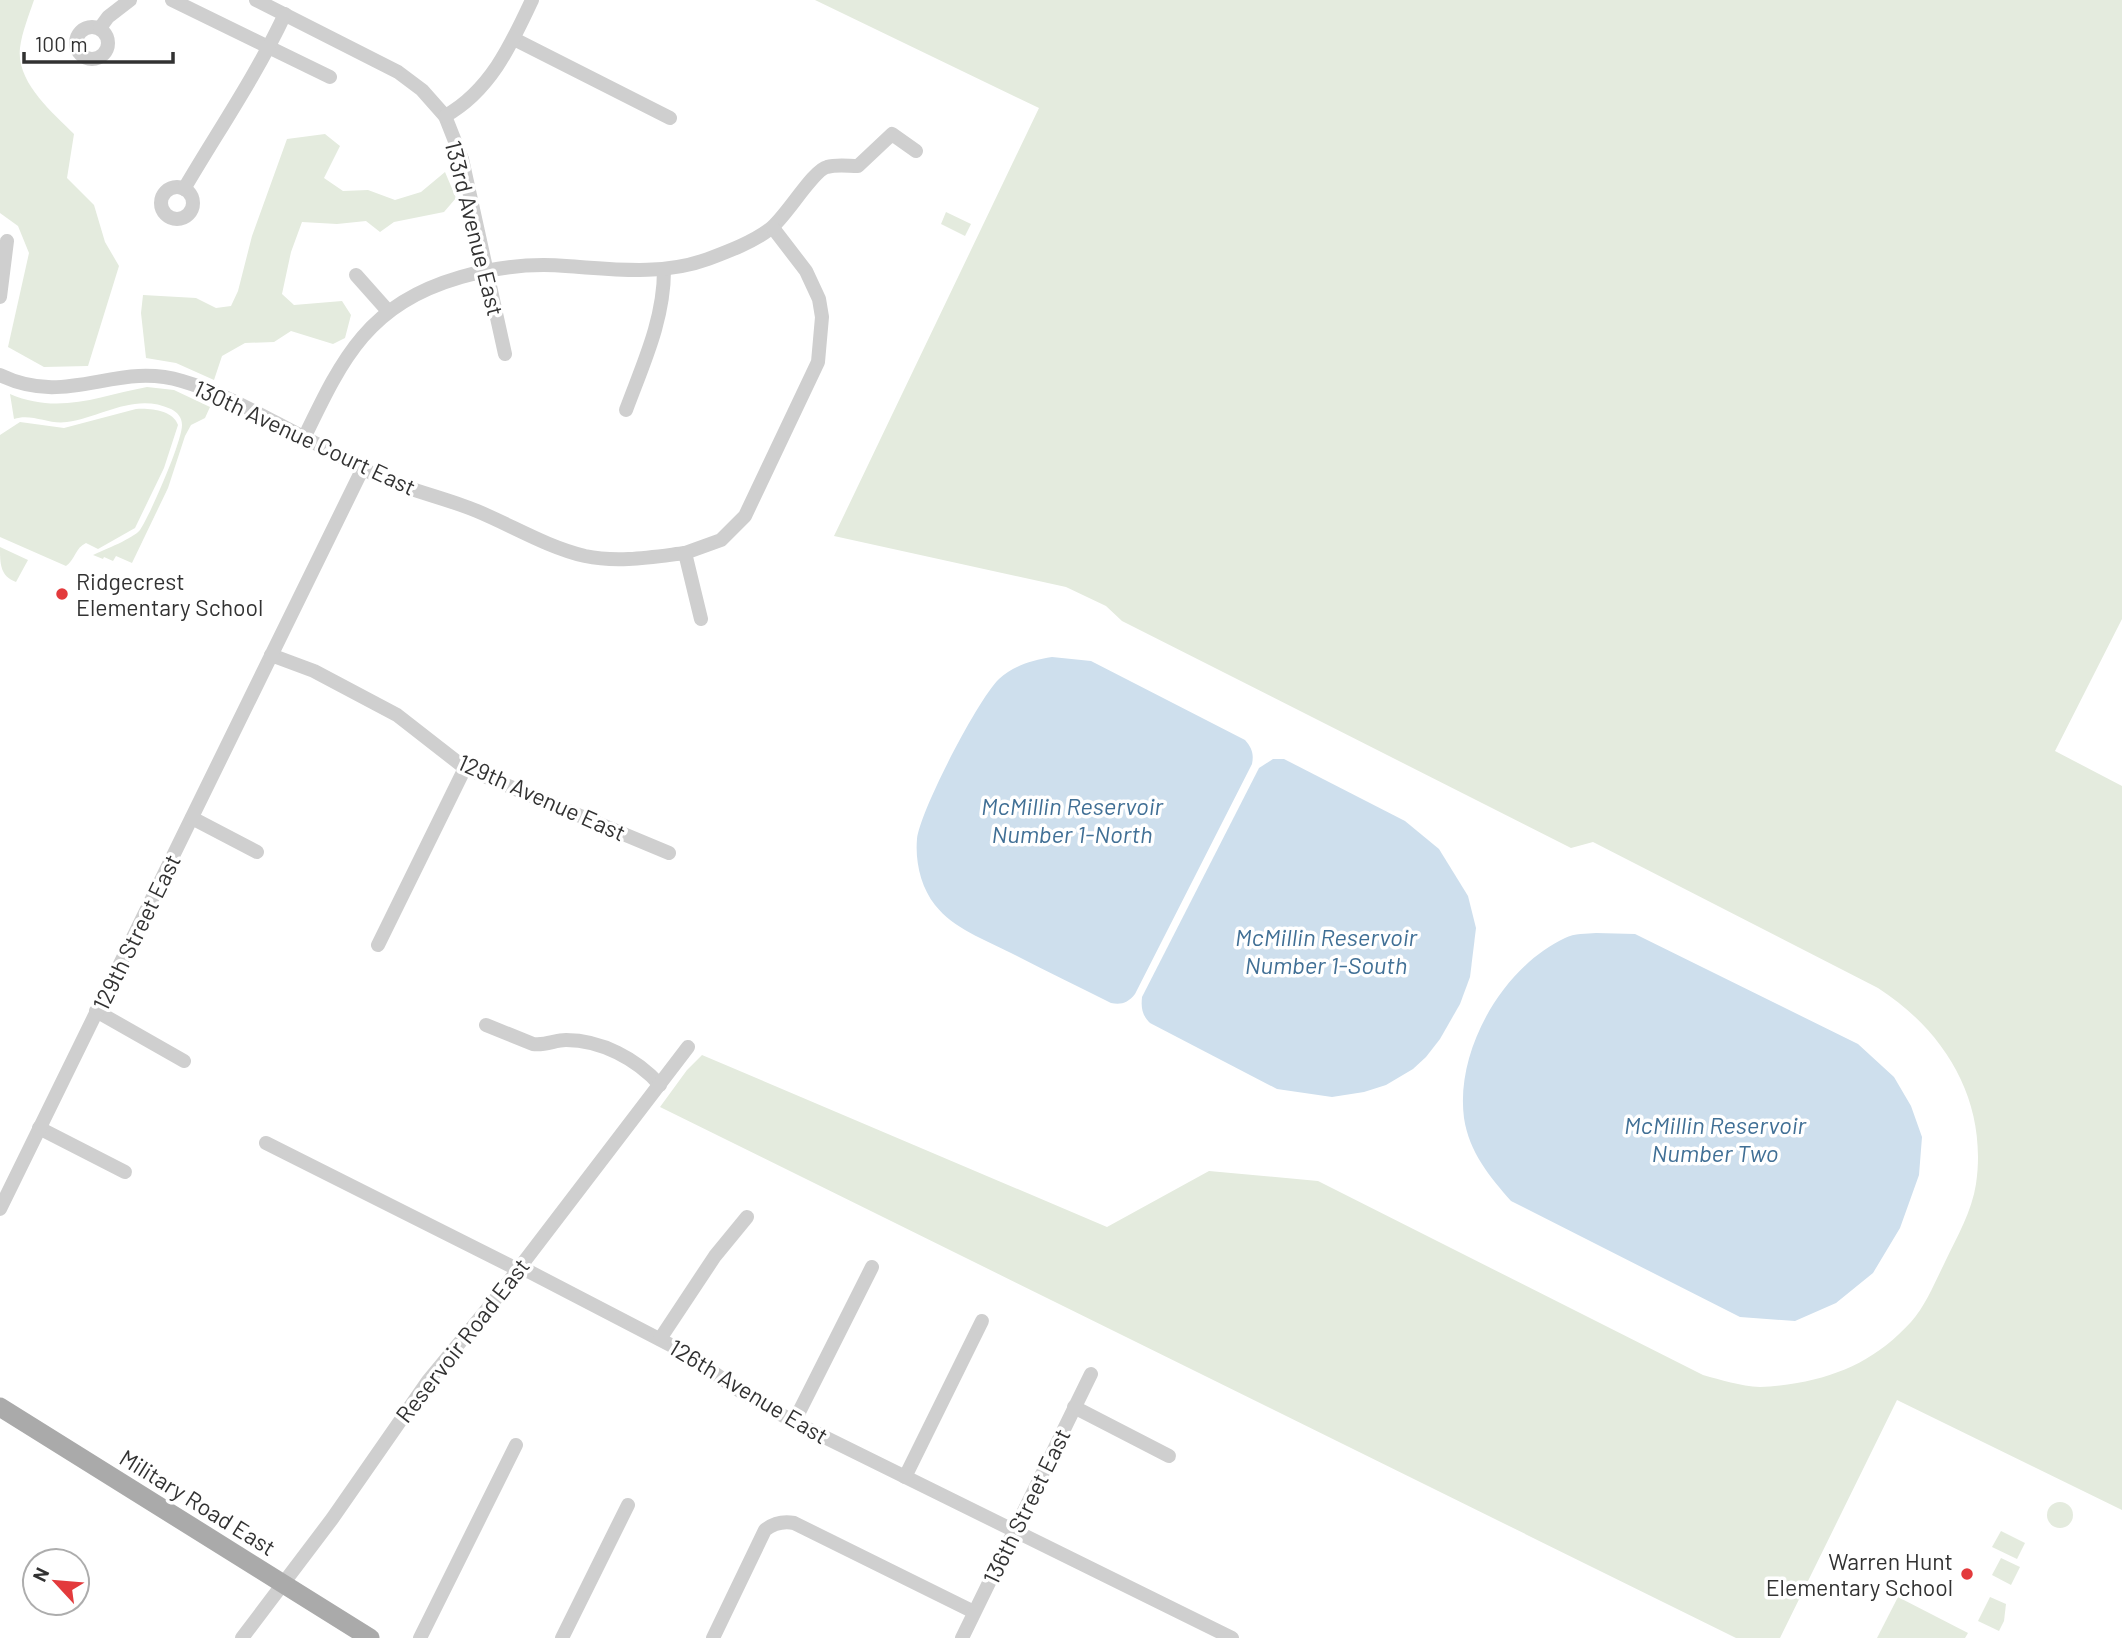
<svg xmlns="http://www.w3.org/2000/svg" width="2122" height="1638" font-family="Barlow,sans-serif">
	<rect width="100%" height="100%" fill="#fff"/>
	<g fill="#e4ebde">
		<path d="M 0,0 L 34,0 C 29,15 22,32 20,48 C 16,82 52,112 74,134 L 67,178 L 94,205 L 105,242 L 119,266 L 88,366 L 44,367 L 8,347 L 29,253 L 18,226 L 0,213 Z"/>
		<path d="M 815,0 L 2122,0 L 2122,619 L 2055,751 L 2122,786 L 2122,1510 L 1897,1400 L 1780,1638 L 1736,1638 L 660,1107 L 687,1070 L 702,1055 L 1107,1227 L 1209,1171 L 1318,1181 L 1703,1375 C 1721,1380 1740,1386 1760,1387 C 1772,1387 1785,1385 1797,1383 C 1843,1375 1879,1357 1911,1322 C 1926,1305 1935,1282 1945,1262 C 1957,1237 1972,1211 1976,1184 C 1988,1101 1945,1031 1878,988 L 1593,842 L 1571,848 L 1122,621 L 1106,606 L 1066,587 L 834,536 L 1039,108 Z"/>
		<path d="M 325,134 L 340,146 L 324,178 L 343,191 L 368,190 L 395,200 L 421,192 L 445,172 L 456,198 L 444,212 L 394,222 L 380,232 L 366,221 L 337,224 L 302,222 L 291,252 L 282,294 L 294,305 L 342,301 L 351,315 L 345,338 L 333,344 L 291,331 L 274,342 L 245,343 L 222,356 L 214,380 L 176,363 L 146,358 L 141,313 L 143,295 L 196,298 L 216,308 L 231,306 L 238,291 L 252,236 L 287,139 Z"/>
		<path d="M 946,212 L 971,224 L 965,236 L 941,224 Z"/>
		<path d="M 147,387 L 174,390 L 210,407 L 205,418 L 191,425 L 185,436 L 168,488 L 132,563 L 116,556 L 113,561 L 104,557 L 103,559 L 93,555 C 104,550 134,538 140,530 C 150,515 182,442 182,425 C 182,417 177,412 171,409 C 135,392 102,417 67,422 C 49,425 32,413 14,419 L 10,394 C 59,415 99,396 147,387 Z"/>
		<path d="M 136,409 C 150,408 173,410 178,425 L 164,468 L 135,528 L 98,549 L 86,543 C 75,548 75,560 66,566 L 0,537 L 0,435 L 20,422 L 64,428 Z"/>
		<path d="M 0,547 L 28,560 L 16,582 C 0,576 0,564 0,547 Z"/>
		<circle cx="2060" cy="1515" r="13"/>
		<path d="M 2001,1531 L 2025,1543 L 2017,1559 L 1992,1547 Z"/>
		<path d="M 2001,1558 L 2020,1567 L 2011,1585 L 1992,1575 Z"/>
		<path d="M 1898,1597 L 1968,1633 L 1965,1638 L 1877,1638 Z"/>
		<path d="M 1990,1597 L 2006,1604 L 2004,1621 L 1999,1631 L 1978,1621 Z"/>
	</g>
	<g fill="#cedfed">
		<path d="M 1052,657 L 1091,661 L 1245,740 C 1252,748 1254,754 1252,764 L 1135,994 C 1128,1003 1121,1005 1111,1003 C 1077,986 1044,970 1011,953 C 984,939 954,929 935,905 C 921,887 915,862 917,839 C 920,811 978,699 999,679 C 1013,666 1032,660 1052,657 Z"/>
		<path d="M 1273,759 L 1284,759 L 1405,821 L 1439,849 L 1468,896 L 1476,928 L 1470,977 L 1460,1004 L 1440,1039 L 1426,1057 L 1413,1069 L 1386,1085 L 1364,1092 L 1332,1097 L 1277,1089 L 1150,1023 C 1142,1015 1141,1008 1142,997 L 1259,768 Z"/>
		<path d="M 1596,933 L 1635,934 L 1858,1044 L 1894,1077 L 1911,1106 L 1922,1137 L 1919,1175 L 1900,1228 L 1873,1273 L 1836,1303 L 1795,1321 L 1740,1317 L 1511,1201 C 1490,1177 1469,1152 1464,1118 C 1455,1050 1503,967 1565,938 C 1574,933 1587,934 1596,933 Z"/>
	</g>
	<g fill="none" stroke-linecap="round" stroke-linejoin="round">
		<g stroke="#cfcfcf" stroke-width="14">
			<path d="M 172,0 L 330,77"/>
			<path d="M 256,0 L 398,72 L 422,90 L 445,116 L 462,159 L 505,354"/>
			<circle cx="92" cy="43" r="16"/>
			<path d="M 100,28 L 108,17 L 130,0"/>
			<path d="M 514,39 L 670,118"/>
			<path d="M 445,116 C 490,91 511,45 532,0"/>
			<circle cx="177" cy="203" r="16"/>
			<path d="M 184,189 C 218,131 256,76 285,14"/>
			<path d="M 356,275 L 388,311"/>
			<path d="M 0,297 L 7,241"/>
			<path d="M 0,375 C 68,408 115,361 182,381 C 227,394 269,420 311,441 C 336,454 361,469 387,480 C 416,492 448,499 477,511 C 513,526 547,547 585,556 C 618,563 652,557 685,553"/>
			<path d="M 626,410 C 643,364 664,320 664,270"/>
			<path d="M 304,438 C 343,357 368,304 461,277 C 496,267 529,263 566,266 C 613,269 662,276 708,259 C 729,251 753,242 770,229 C 786,217 813,170 827,167 C 837,164 848,166 858,166 L 892,134 L 916,151"/>
			<path d="M 701,619 L 685,553 L 721,540 L 745,516 L 818,362 L 822,317 L 819,299 L 806,271 L 773,228"/>
			<path d="M 271,655 L 314,671 L 397,715 L 465,768 L 669,853"/>
			<path d="M 192,818 L 257,852"/>
			<path d="M 378,945 L 465,768"/>
			<path d="M 96,1011 L 184,1061"/>
			<path d="M 486,1025 L 533,1044 C 545,1046 555,1040 566,1040 C 601,1040 637,1059 660,1085"/>
			<path d="M 39,1128 L 125,1172"/>
			<path d="M 266,1143 L 517,1269 L 530,1272 L 684,1352 L 740,1391 L 794,1422 L 1232,1638"/>
			<path d="M 0,1209 L 363,468"/>
			<path d="M 660,1339 L 715,1256 L 747,1217"/>
			<path d="M 1074,1407 L 1169,1456"/>
			<path d="M 794,1422 L 872,1267"/>
			<path d="M 905,1477 L 982,1321"/>
			<path d="M 242,1638 L 332,1519 L 428,1381 L 494,1301 L 688,1047"/>
			<path d="M 420,1638 L 516,1445"/>
			<path d="M 562,1638 L 628,1505"/>
			<path d="M 713,1638 L 765,1530 C 774,1523 783,1521 794,1523 L 974,1612"/>
			<path d="M 962,1638 L 1091,1374"/>
		</g>
		<path stroke="#aaa" stroke-width="19" d="M 0,1407 L 370,1638"/>
	</g>
	<g fill="#e33a3c" stroke="#fff" stroke-width="2.5">
		<circle cx="62" cy="594" r="7"/>
		<circle cx="1967" cy="1574" r="7"/>
	</g>
	<g text-anchor="middle" dominant-baseline="central" stroke-width="7" stroke-linejoin="round" paint-order="stroke">
		<g font-size="23" fill="#323232" stroke="#fff">
			<text transform="translate(475 228) rotate(76)">133rd Avenue East</text>
			<text transform="translate(305 437) rotate(25)">130th Avenue Court East</text>
			<text transform="translate(542 797) rotate(24)">129th Avenue East</text>
			<text transform="translate(136 932) rotate(-64)">129th Street East</text>
			<text transform="translate(462 1340) rotate(-52)">Reservoir Road East</text>
			<text transform="translate(749 1391) rotate(31)">126th Avenue East</text>
			<text transform="translate(198 1502) rotate(32)">Military Road East</text>
			<text transform="translate(1026 1506) rotate(-64)">136th Street East</text>
		</g>
		<g font-size="23" fill="#323232" stroke="#fff" text-anchor="start">
			<text x="76" y="581">Ridgecrest<tspan x="76" dy="26">Elementary School</tspan></text>
			<text x="1953" y="1561" text-anchor="end">Warren Hunt<tspan x="1953" dy="26">Elementary School</tspan></text>
		</g>
		<g font-size="24" font-style="italic" fill="#406f95" stroke="#fff">
			<text x="1072" y="805">McMillin Reservoir<tspan x="1072" dy="28">Number 1-North</tspan></text>
			<text x="1326" y="936">McMillin Reservoir<tspan x="1326" dy="28">Number 1-South</tspan></text>
			<text x="1715" y="1124">McMillin Reservoir<tspan x="1715" dy="28">Number Two</tspan></text>
		</g>
	</g>
	<g transform="translate(56 1582) rotate(296)"><circle r="33" fill="#ffffff" stroke="#adadad" stroke-width="2"/>
	<path d="M0-5L12 26L0 18L-12 26Z" fill="#e33a3c"/>
	<text y="-10" font-size="19" font-weight="bold" text-anchor="middle" fill="#323232">N</text>
	</g>
	<path d="M24 52v10h149v-10" fill="none" stroke="#323232" stroke-width="3.5"/>
	<text x="35" y="52" font-size="21" fill="#323232" stroke="#ffffff" stroke-width="5" paint-order="stroke">100 m</text>
</svg>
